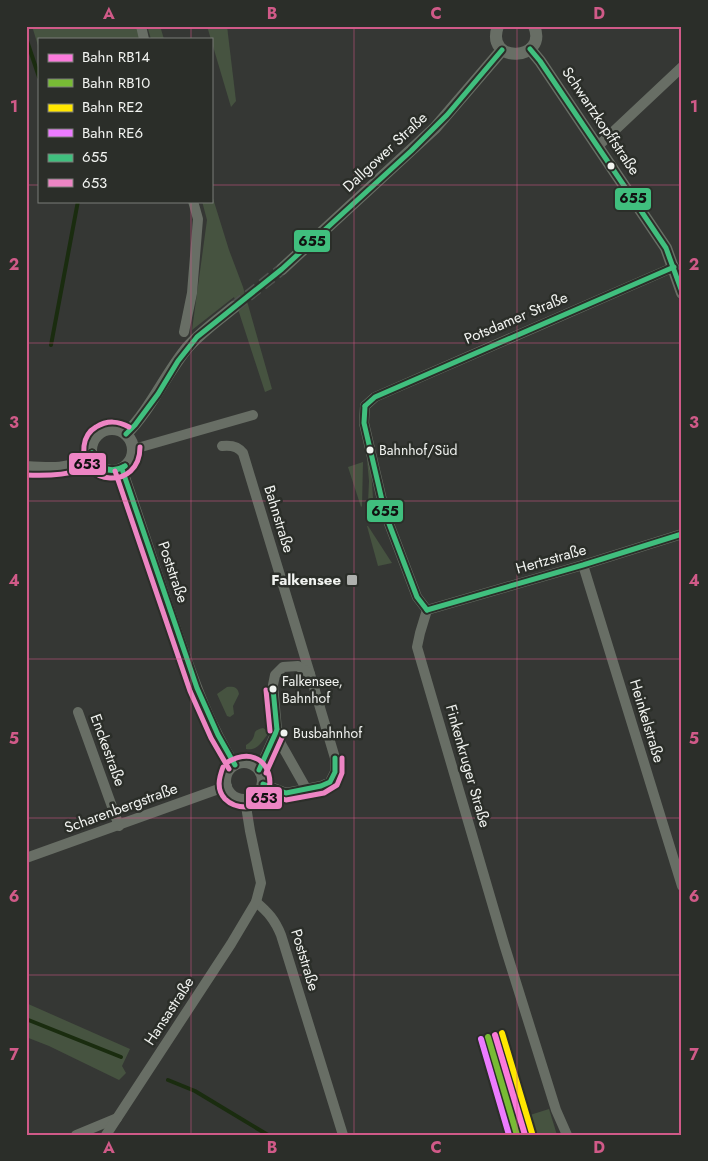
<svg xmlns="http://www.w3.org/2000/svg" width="708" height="1161" font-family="Jost,sans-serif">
	<rect width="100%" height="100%" fill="#353734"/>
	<g fill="#465340">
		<path d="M 32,26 L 138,26 L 141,39 L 39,39 L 39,49 Z"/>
		<path d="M 147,26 L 160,26 L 164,39 L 151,39 Z"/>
		<path d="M 207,26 L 227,26 L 236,101 L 231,107 Z"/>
		<path d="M 211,192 L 229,250 L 243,287 L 272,389 L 265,392 L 234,297 L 192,330 L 207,220 L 202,201 L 211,201 Z"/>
		<path d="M 367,459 C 374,473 371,495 375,511 L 370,513 L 368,503 L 369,481 Z"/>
		<path d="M 363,462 L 362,506 L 361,507 L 348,467 Z"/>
		<path d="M 367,526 L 368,526 L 392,563 L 378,566 Z"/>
		<path d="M 227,687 C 233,686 238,687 239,694 L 233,706 L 234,714 L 230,717 L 227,716 L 217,694 Z"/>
		<path d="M 263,728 L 266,730 L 267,735 C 261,743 257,751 246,749 L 246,745 C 248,744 250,742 252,740 C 257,733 251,731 263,728 Z"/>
		<path d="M 26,1003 L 130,1049 L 122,1066 L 126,1073 L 119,1080 L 49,1046 L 26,1037 Z"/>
		<path d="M 549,1109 L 557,1135 L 535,1135 L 530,1115 Z"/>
	</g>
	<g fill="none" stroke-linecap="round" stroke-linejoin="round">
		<g stroke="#1a2c0f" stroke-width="4">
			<path d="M 26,38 L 39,77"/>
			<path d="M 51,345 L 78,201"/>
			<path d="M 26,1019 L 121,1057"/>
			<path d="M 168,1080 L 195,1091 L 268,1135"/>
		</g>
		<path stroke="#515350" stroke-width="12" stroke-dasharray="12 6" stroke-linecap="butt" d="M 234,307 L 282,269"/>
		<g stroke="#686e65" stroke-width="10">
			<path d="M 141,26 L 144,39"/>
			<path d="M 598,146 L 682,67"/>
			<path d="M 184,332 L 192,293 L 198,219 L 193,201"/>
			<path d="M 222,446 C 230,445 238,446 243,453 L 310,674"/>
			<path d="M 134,449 L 253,415"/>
			<path d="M 122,469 C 142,525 160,583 180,640 C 195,683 210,726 235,765"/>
			<path d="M 583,565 L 682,886"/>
			<path d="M 427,610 L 417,597 L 385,513 L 364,423 L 365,406 L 375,397 L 674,267"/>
			<path d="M 427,610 L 420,633 L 417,647 L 504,944 L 556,1110 L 567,1135"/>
			<path d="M 427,610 L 583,565 L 682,534"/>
			<path d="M 78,712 L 119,826"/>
			<circle cx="244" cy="781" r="18"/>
			<path d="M 259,770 L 277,730"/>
			<path d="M 263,784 L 286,793 L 321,786 L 330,782 L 335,772 L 335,758 L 310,674 L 298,666 L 283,667 L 275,675 L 273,685 L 277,730 L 281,744 L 307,790"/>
			<path d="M 26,858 L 227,786"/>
			<path d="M 256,902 C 268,912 275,920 281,935 L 343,1135"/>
			<path d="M 76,1135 L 117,1118"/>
			<path d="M 106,1135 L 231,944 L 256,902 L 261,883 L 250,831 L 245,800"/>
		</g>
		<g stroke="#686e65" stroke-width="12">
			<path d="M 498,26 C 484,65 549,61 534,26"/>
			<path d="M 530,49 L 540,61 L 666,248 L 682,293"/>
			<path d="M 282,269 L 435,128 L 502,50"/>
			<circle cx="112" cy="450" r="21"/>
			<path d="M 126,434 C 151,409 165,375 187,348 C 201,332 218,320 234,307"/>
			<path d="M 26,467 C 53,469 67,470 92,458"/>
		</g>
		<defs>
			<g id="bus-1">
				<path d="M 530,49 L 540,61 L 666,248 L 682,292"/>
				<path d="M 365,406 L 375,397 L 674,267"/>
				<path d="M 365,406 L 364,423 L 385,513 L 417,597 L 427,610"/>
				<path d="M 126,434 L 135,425 L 158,394 L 178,361 L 197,337 L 282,269 L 411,151 L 447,115 L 502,50"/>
				<path d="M 92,453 C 96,468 111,474 125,466"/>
				<path d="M 92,453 C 93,469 112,475 125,466"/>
				<path d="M 122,469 L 197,688 L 218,735 L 235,765"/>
				<path d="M 427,610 L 583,565 L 682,534"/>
				<path d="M 273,689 L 277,730"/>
				<path d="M 259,770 L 277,730"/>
				<path d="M 263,784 L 286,793 L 321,786 L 330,782 L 335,772 L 335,758"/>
			</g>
			<g id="bus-2">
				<path d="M 129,427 C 119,421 107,420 96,427 C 89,431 85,438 84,446 C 79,486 140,491 140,447"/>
				<path d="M 115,471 L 190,691 L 211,738 L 229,769"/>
				<path d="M 26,475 C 51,476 72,475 95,465"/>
				<path d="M 266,690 L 270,731"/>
				<path d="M 223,767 C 219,778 216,789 225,799 C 231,805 238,807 246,807 C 286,805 273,735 226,763"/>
				<path d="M 266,773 L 284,733"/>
				<path d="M 260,791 L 286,800 L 324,793 L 337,785 L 342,773 L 342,758"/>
			</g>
		</defs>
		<use href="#bus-1" stroke="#2b2e29" stroke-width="9"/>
		<use href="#bus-2" stroke="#2b2e29" stroke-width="9"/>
		<use href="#bus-1" stroke="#40bf7e" stroke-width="5"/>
		<use href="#bus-2" stroke="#ed85c4" stroke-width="5"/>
		<defs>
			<path id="rail-1" d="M 495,1035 L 525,1135"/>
			<path id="rail-2" d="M 488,1037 L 517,1135"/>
			<path id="rail-3" d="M 502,1033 L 532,1133"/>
			<path id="rail-4" d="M 481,1039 L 509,1135"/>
		</defs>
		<use href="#rail-1" stroke="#2b2e29" stroke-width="10"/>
		<use href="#rail-2" stroke="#2b2e29" stroke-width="10"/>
		<use href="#rail-3" stroke="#2b2e29" stroke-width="10"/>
		<use href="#rail-4" stroke="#2b2e29" stroke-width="10"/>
		<use href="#rail-1" stroke="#fa7adb" stroke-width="6"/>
		<use href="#rail-2" stroke="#78bb35" stroke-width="6"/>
		<use href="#rail-3" stroke="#ffe600" stroke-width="6"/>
		<use href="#rail-4" stroke="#ec7bff" stroke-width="6"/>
	</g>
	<path fill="none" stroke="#d05a88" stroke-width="1" stroke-opacity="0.55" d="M 191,26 L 191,39M 354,26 L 354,1135M 517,26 L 517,1135M 26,185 L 39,185M 211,185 L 682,185M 191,201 L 191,1135M 26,343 L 682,343M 26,501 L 682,501M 26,659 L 682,659M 26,818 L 682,818M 26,975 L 682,975"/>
	<g fill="#f1f3f0" stroke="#2b2e29" stroke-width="2">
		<circle cx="611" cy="166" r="4.5"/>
		<circle cx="370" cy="450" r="4.5"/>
		<circle cx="273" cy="689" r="4.5"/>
		<circle cx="284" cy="733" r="4.5"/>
	</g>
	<rect fill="#afb1ae" stroke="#2b2e29" stroke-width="2" x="346" y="574" width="12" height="12" rx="2.5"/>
	<g text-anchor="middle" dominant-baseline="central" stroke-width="5" stroke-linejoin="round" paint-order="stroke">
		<g font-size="14" fill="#f1f3f0" stroke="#2b2e29" text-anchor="start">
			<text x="379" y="450">Bahnhof/Süd</text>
			<text x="282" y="681">Falkensee,<tspan x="282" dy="17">Bahnhof</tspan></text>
			<text x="293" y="733">Busbahnhof</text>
		</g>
		<g font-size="15" fill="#f1f3f0" stroke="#2b2e29">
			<text transform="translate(601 121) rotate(56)">Schwartzkopffstraße</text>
			<text transform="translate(385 152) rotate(-43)">Dallgower Straße</text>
			<text transform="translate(516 318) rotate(-23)">Potsdamer Straße</text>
			<text transform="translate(279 519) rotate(73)">Bahnstraße</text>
			<text transform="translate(551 559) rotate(-16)">Hertzstraße</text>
			<text transform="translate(173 572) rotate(71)">Poststraße</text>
			<text transform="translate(647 721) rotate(73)">Heinkelstraße</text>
			<text transform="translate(108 750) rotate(70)">Enckestraße</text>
			<text transform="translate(468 766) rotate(74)">Finkenkruger Straße</text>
			<text transform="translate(121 808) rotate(-20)">Scharenbergstraße</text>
			<text transform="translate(305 960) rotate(73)">Poststraße</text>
			<text transform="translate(169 1011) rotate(-57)">Hansastraße</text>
		</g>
		<g font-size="15" font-weight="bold" fill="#f1f3f0" stroke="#2b2e29" text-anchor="end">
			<text x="341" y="580">Falkensee</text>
		</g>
	</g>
	<g stroke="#2b2e29" stroke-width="2">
		<rect x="614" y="187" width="38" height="24" rx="5" fill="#40bf7e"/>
		<rect x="293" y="229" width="38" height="24" rx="5" fill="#40bf7e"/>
		<rect x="68" y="452" width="39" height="24" rx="5" fill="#ed85c4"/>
		<rect x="366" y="499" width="38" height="24" rx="5" fill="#40bf7e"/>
		<rect x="245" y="786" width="38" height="24" rx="5" fill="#ed85c4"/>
	</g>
	<g font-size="14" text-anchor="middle" font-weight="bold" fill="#111">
		<text x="633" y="203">655</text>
		<text x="312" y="246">655</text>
		<text x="87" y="469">653</text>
		<text x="385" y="516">655</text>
		<text x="264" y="803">653</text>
	</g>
	<rect width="708" height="1161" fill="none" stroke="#2b2e29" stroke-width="55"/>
	<rect x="38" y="38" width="175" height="165" fill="#2b2e29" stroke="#7a7d79"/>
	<rect x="48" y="54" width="25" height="8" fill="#fa7adb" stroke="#7a7d79"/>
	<text x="82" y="62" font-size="15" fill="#f1f3f0">Bahn RB14</text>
	<rect x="48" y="79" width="25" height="8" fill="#78bb35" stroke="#7a7d79"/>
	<text x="82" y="88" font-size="15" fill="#f1f3f0">Bahn RB10</text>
	<rect x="48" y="104" width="25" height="8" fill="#ffe600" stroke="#7a7d79"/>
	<text x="82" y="112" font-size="15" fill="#f1f3f0">Bahn RE2</text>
	<rect x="48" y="129" width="25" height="8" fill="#ec7bff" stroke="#7a7d79"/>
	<text x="82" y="138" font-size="15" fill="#f1f3f0">Bahn RE6</text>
	<rect x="48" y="154" width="25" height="8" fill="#40bf7e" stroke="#7a7d79"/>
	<text x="82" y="162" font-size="15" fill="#f1f3f0">655</text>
	<rect x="48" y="179" width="25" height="8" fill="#ed85c4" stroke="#7a7d79"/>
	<text x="82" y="188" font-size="15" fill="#f1f3f0">653</text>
	<rect x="28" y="28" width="652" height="1106" fill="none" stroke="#d05a88" stroke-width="2"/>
	<g font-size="16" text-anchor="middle" font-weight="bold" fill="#d05a88">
		<text x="109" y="19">A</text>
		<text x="272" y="19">B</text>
		<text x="436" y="19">C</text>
		<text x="599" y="19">D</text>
		<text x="14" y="112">1</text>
		<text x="694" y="112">1</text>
		<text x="14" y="270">2</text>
		<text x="694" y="270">2</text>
		<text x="14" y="428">3</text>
		<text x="694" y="428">3</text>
		<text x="14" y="586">4</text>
		<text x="694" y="586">4</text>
		<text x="14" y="744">5</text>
		<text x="694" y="744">5</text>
		<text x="14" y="902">6</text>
		<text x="694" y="902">6</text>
		<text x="14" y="1060">7</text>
		<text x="694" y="1060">7</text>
		<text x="109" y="1153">A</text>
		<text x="272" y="1153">B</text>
		<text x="436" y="1153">C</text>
		<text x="599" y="1153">D</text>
	</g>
</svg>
